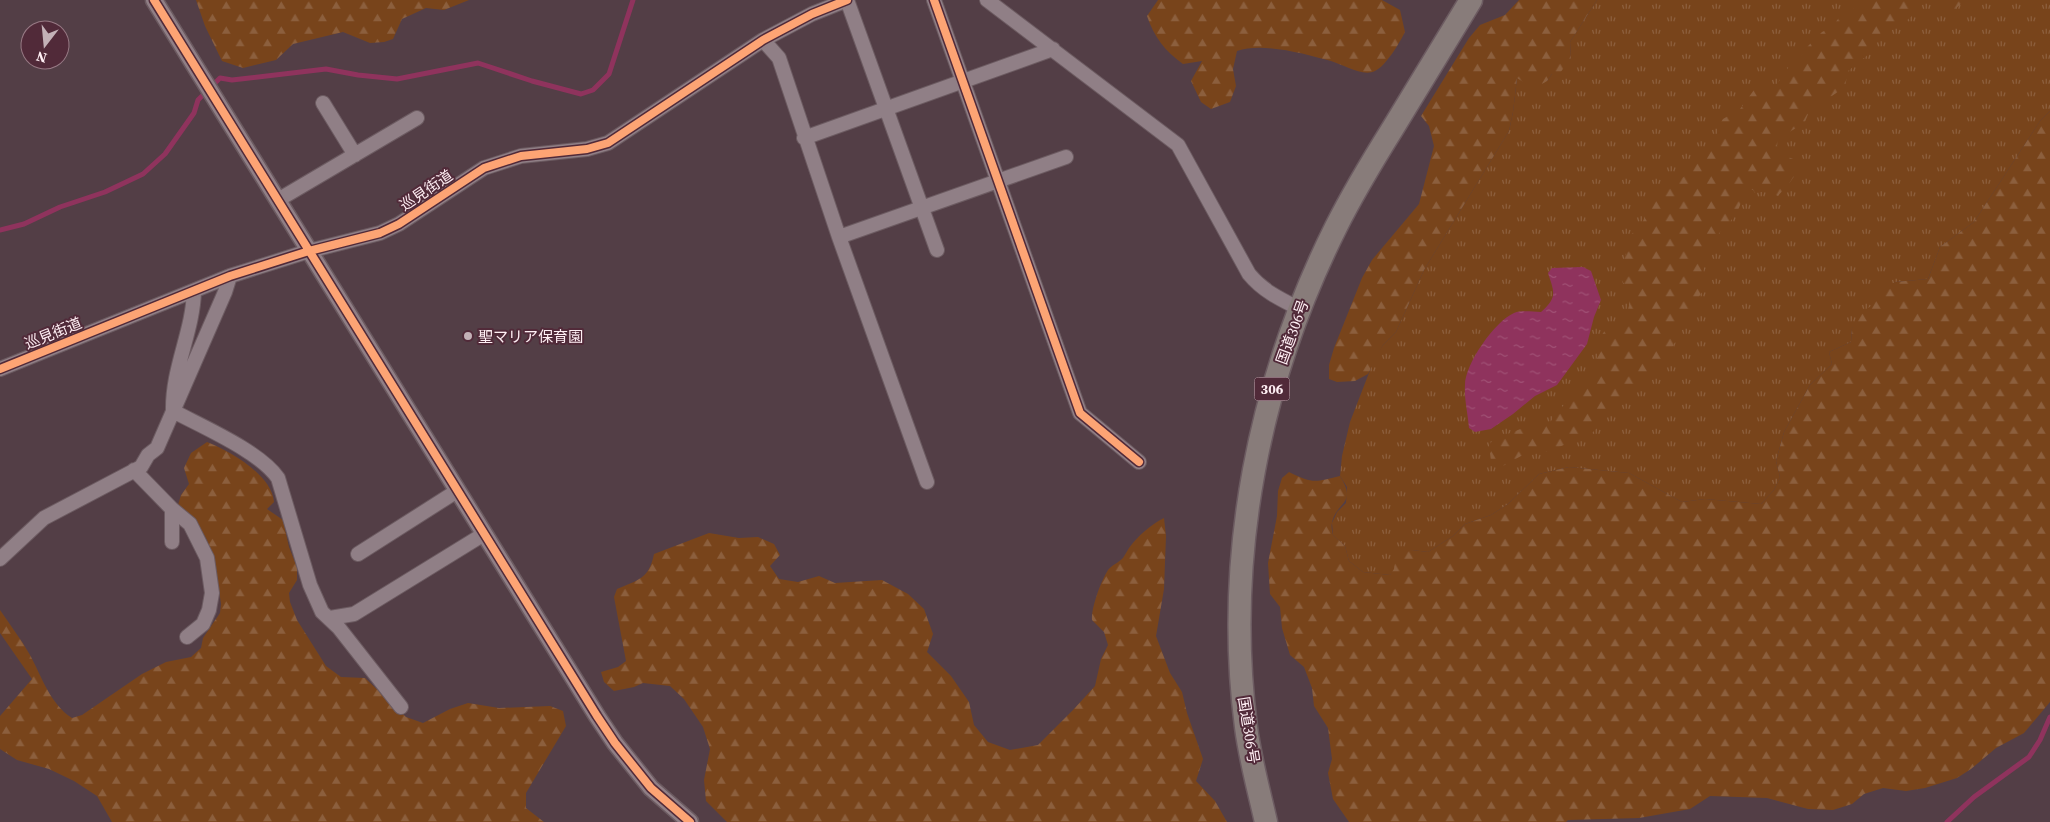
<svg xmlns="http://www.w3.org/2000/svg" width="2050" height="822" viewBox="0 0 2050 822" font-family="'Source Serif 4','Noto Sans JP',serif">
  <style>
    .grass { fill: url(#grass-tufts) }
    .forest { fill: url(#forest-firs) }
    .water { fill: url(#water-ripples) }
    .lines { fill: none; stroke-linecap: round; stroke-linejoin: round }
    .stream { stroke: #8f335d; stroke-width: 5 }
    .minor-casing { stroke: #6c5b61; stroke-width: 16 }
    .tertiary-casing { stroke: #6c5b61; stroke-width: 19 }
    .trunk-casing { stroke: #6c5b61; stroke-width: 25 }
    .minor { stroke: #907f86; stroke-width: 14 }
    .tertiary { stroke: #907f86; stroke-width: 16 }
    .trunk { stroke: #887c7a; stroke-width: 22 }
    .cycleway-casing { stroke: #512a39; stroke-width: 11 }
    .cycleway { stroke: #fda474; stroke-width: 8 }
    .poi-dot { fill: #c3b1b7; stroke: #512a39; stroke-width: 2 }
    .labels { text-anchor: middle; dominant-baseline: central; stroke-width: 4; stroke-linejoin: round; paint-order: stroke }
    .shield { fill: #512a39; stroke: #cbb4bc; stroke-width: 1 }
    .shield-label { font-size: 14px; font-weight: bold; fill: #ffeff4 }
    .street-label { font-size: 15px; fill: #ffeff4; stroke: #512a39 }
    .poi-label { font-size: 15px; fill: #ffeff4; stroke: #512a39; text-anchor: start }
  </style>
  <defs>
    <pattern id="grass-tufts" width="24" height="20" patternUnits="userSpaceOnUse" patternTransform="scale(1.25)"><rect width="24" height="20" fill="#78441b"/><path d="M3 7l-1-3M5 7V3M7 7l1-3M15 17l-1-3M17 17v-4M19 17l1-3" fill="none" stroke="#8c5f3d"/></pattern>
    <pattern id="forest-firs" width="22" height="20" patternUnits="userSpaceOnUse" patternTransform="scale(1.25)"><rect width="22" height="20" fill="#78441b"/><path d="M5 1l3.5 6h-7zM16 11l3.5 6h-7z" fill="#8c5f3d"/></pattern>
    <pattern id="water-ripples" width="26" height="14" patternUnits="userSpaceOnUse" patternTransform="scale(1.25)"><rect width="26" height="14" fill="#8f335d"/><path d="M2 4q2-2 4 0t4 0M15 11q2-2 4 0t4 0" fill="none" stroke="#a05175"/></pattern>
  </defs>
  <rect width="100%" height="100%" fill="#533e46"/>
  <path class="grass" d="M 1597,0 L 2050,0 L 2050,111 L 2040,121 L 1974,222 L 1940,247 L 1928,279 L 1895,282 L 1852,328 L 1851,342 L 1829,352 L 1832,364 L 1810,385 L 1784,432 L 1776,461 L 1780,477 L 1774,490 L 1761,504 L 1705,499 L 1682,502 L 1629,473 L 1569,467 L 1539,474 L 1508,504 L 1491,515 L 1465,524 L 1453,536 L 1428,552 L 1412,550 L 1390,575 L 1363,572 L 1349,561 L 1345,546 L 1333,535 L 1332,523 L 1337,512 L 1346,503 L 1347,487 L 1340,476 L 1342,456 L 1350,422 L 1374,360 L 1383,345 L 1396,332 L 1424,270 L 1509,131 L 1513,112 L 1517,78 L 1547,81 L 1552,74 L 1571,58 L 1570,42 Z"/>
  <path class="forest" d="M 196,0 L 469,0 L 444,10 L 426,8 L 402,19 L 393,39 L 384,42 L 370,43 L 343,32 L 293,44 L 276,60 L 243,68 L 222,61 L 205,26 Z
    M 1158,0 L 1382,0 L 1400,10 L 1405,32 C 1400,42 1386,66 1375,71 C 1363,77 1344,65 1331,61 C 1305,54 1263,42 1237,51 L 1233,69 L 1236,86 L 1230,102 L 1211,109 L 1201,102 L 1191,81 L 1202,61 L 1183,64 C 1165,51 1154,37 1147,16 Z
    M 1519,0 L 1597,0 L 1570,42 L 1571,58 L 1560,73 L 1552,74 L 1547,81 L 1534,89 L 1517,78 L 1513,112 L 1509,131 L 1424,270 L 1396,332 L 1383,345 L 1368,374 L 1355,381 L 1337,382 L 1329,379 L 1329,365 L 1334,348 L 1362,278 L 1372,260 L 1419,204 L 1434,146 L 1429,126 L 1421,116 L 1469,38 L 1480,25 L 1505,15 Z
    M 1863,0 L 1916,0 L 1913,6 L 1913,15 L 1906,21 L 1886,25 L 1877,39 L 1875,49 L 1848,71 L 1845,87 L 1826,100 L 1817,98 L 1811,107 L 1802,129 L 1796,128 L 1778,139 L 1777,146 L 1781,154 L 1798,161 C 1798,177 1788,184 1778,196 L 1767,191 L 1755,193 L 1753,190 L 1743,190 C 1741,219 1725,222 1713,242 C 1704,256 1702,275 1703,291 L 1677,326 L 1675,342 L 1669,354 L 1591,434 L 1549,451 L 1521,456 L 1503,466 L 1495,466 L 1491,461 L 1489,445 L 1493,440 L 1528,426 L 1549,424 C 1561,405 1579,392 1592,373 C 1600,360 1596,341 1604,332 C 1609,325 1617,325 1625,323 L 1629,308 L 1629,301 L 1626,287 L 1621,279 L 1620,269 L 1628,249 L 1630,236 L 1644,220 L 1646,206 L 1687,174 L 1695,158 L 1710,150 L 1718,140 L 1718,127 L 1723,119 L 1740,109 L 1754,90 L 1777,84 L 1790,65 L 1798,61 L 1808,46 L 1822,32 L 1832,27 L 1844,11 L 1853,9 Z
    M 1931,0 L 1965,0 L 1951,13 L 1943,13 Z
    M 2050,111 L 2050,702 L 2024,733 L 1996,748 L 1971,769 L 1957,778 L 1925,788 L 1906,791 L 1883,788 L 1864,794 L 1852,804 L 1833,810 L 1808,809 L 1767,798 L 1710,796 L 1690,809 L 1639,818 L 1568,820 L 1566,822 L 1349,822 L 1333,799 L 1328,773 L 1332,759 L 1328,728 L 1314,706 L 1312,688 L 1304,667 L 1290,655 L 1282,628 L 1280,607 L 1270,594 L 1268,563 L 1277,516 L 1278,491 L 1282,478 L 1289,472 C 1313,484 1315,482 1340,476 C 1358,505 1336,501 1332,523 C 1331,526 1332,531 1333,535 L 1345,546 L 1349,561 L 1363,572 L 1390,575 L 1394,569 L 1396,553 L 1412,550 L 1428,552 L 1453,536 L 1465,524 L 1491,515 L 1508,504 L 1539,474 L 1569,467 L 1629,473 L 1682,502 L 1705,499 L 1761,504 L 1774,490 L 1780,477 L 1776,461 L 1784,432 L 1810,385 L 1832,364 L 1829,352 L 1851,342 L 1852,328 L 1860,313 L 1873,305 L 1877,292 L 1895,282 L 1928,279 L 1940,247 L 1974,222 L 2040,121 Z
    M 207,442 C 230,451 272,475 274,502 L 267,509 L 283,520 L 289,547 L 297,567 L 297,580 L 289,593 L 290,602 L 297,620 L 326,666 L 341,677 L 365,678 L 406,717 L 423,723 L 450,709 L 468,703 L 499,708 L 550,706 L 563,711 L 566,726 L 526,793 L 526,808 L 544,822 L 112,822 L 97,796 L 74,781 L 49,769 L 17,760 L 0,749 L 0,716 L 32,679 L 0,633 L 0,610 C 10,625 21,639 30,655 C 42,677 50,704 72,718 L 82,715 L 142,674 L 166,662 L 191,657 L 201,648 L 203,638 L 220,613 L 221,604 L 218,583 L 207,540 L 198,524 L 178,505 L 181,495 L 189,484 L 184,468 L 191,453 Z
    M 1164,518 L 1166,536 L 1164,589 L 1156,636 L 1170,673 L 1182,692 L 1187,713 L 1203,759 L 1196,781 L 1215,801 L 1227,822 L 727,822 L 706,801 L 704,780 L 710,749 L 703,727 L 684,699 L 670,686 L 643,683 L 634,687 L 614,691 L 604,682 L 601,672 L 618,667 L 626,661 L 614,597 L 617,589 C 638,580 649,579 654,554 L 709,533 L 739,538 L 758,537 L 774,544 L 780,555 L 770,566 L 779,579 L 798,582 L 819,576 L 835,583 L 882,580 L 908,594 L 924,609 L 933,634 L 927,652 L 951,676 L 969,702 L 974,725 L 988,742 L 1010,750 L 1038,745 L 1073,710 L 1095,686 L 1101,659 L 1108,645 L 1104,632 L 1092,620 C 1091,608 1101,581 1108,570 C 1112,565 1118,563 1123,558 C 1125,555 1127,551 1129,548 C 1138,536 1150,525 1164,518 Z"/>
  <path class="water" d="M 1583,267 L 1591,271 L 1601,300 L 1594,317 L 1587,344 L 1557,385 L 1535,396 L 1513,414 L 1491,429 L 1475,432 L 1469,428 C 1468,414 1464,399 1465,385 C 1465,364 1495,321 1514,313 C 1522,310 1532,312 1541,312 C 1558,297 1554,292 1548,273 L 1552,268 Z"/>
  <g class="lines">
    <path class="stream" d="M 0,230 L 24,224 L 60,207 L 105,192 L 143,174 L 165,154 L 194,113 L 198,100 L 220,78 L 232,80 L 326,69 L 358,75 L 397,79 L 478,63 L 532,81 L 581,94 L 593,90 L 609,74 L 633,0
      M 1947,822 L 1974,797 L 2029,757 L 2040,740 L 2050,717"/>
    <defs>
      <path id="minor" d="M 847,0 L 937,250
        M 934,0 L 1080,413 L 1139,462
        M 987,0 L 1178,145 L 1249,274 C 1263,291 1280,299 1300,309
        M 763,40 L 779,58 L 839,237 L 927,482
        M 323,103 L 355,155
        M 804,138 L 1053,49
        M 278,200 L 417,118
        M 839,237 L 1066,157
        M 194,291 C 193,332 172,368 173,411 C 203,427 259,451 278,478 L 310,585 L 322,612 L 339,628 L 401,707
        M 0,369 L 230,276 L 309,251 L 380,233 L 399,224 L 484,168 L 521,156 L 587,149 L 608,143 L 763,40 L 812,14 L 847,0
        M 134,470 L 172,509 L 190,524 L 207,558 L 212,593 L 209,610 L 203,624 L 187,637
        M 172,509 L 172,542
        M 358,554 L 457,491
        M 0,559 L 44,518 L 141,467 L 148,455 L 157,448 L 225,292 L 230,276
        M 330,618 L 354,614 L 484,534"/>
      <path id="tertiary" d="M 154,0 L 597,716 L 615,743 L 651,788 L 690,822"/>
      <path id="trunk" d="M 1266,822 C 1259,791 1250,759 1246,727 C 1224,556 1259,381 1336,227 C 1353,193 1373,160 1393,128 C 1419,85 1445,43 1471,0"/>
    </defs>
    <use href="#minor" class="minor-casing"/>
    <use href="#tertiary" class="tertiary-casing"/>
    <use href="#trunk" class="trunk-casing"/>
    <use href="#minor" class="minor"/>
    <use href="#tertiary" class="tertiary"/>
    <use href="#trunk" class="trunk"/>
    <defs>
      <path id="cycleway" d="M 154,0 L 597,716 L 615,743 L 651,788 L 690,822
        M 934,0 L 1080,413 L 1139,462
        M 0,369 L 230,276 L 309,251 L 380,233 L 399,224 L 484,168 L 521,156 L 587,149 L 608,143 L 763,40 L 812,14 L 847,0"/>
    </defs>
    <use href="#cycleway" class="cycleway-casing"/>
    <use href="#cycleway" class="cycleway"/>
  </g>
  <circle class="poi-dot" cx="468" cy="336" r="5"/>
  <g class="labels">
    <rect class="shield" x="1254.5" y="377.5" width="35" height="23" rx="4"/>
    <g class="shield-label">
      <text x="1272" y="389">306</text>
    </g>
    <g class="street-label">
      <text transform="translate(426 190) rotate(-34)">巡見街道</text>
      <text transform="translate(1292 332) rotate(-70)">国道306号</text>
      <text transform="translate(53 333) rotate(-22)">巡見街道</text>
      <text transform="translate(1249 730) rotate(81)">国道306号</text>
    </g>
    <g class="poi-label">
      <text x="478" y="336">聖マリア保育園</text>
    </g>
  </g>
  <g transform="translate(45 45) rotate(196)"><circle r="24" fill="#512a39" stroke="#977984"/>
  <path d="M0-4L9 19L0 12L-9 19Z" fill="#c3b1b7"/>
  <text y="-8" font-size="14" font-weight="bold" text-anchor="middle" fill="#ffeff4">N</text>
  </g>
</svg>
